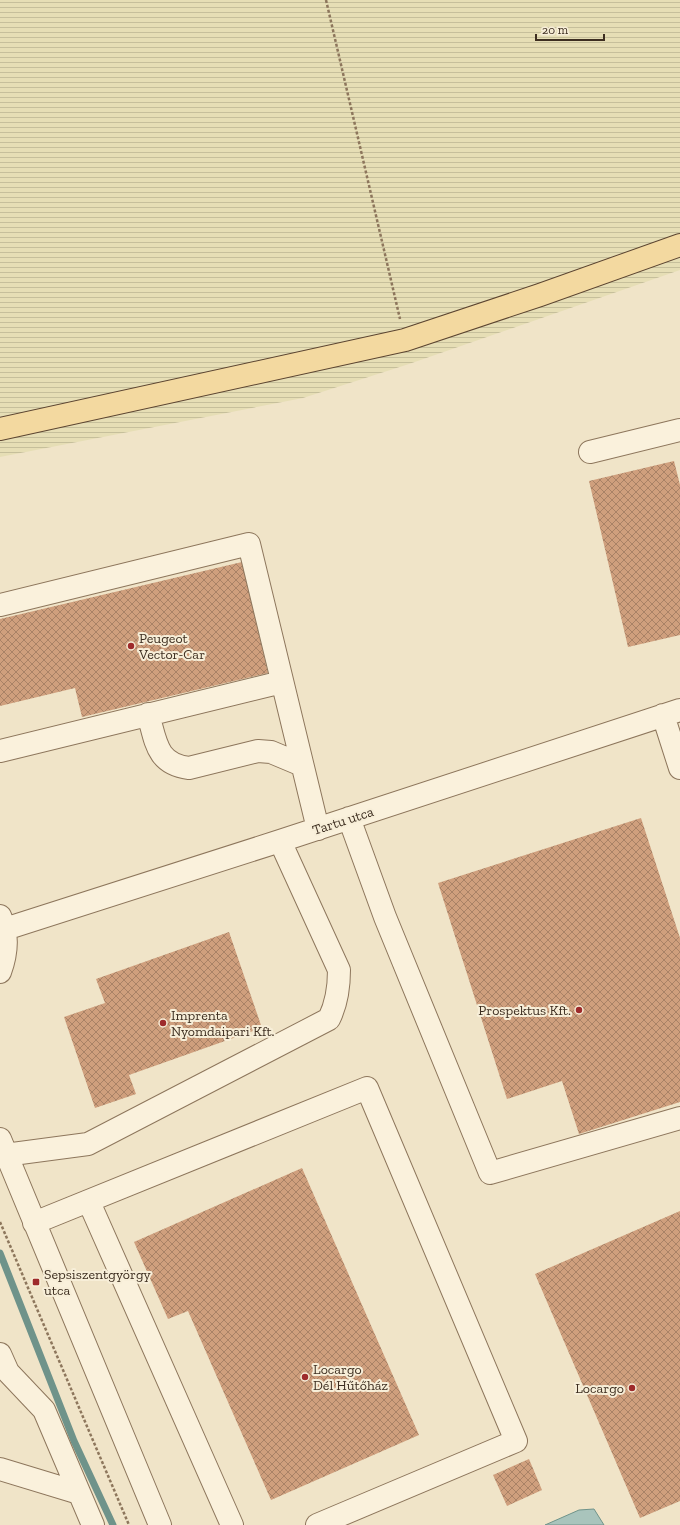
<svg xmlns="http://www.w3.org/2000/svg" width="680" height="1525" viewBox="0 0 680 1525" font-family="'Zilla Slab',serif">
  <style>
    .farmland { fill: url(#farmland-rules) }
    .water { fill: #a9c4bc; stroke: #6f938a }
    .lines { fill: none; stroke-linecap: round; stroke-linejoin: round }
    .stream { stroke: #6f938a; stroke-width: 7 }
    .building { fill: url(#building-cross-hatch) }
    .minor-casing { stroke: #8d765c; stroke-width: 24 }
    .major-casing { stroke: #5b4430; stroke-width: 24 }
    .path { stroke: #8d765c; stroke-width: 2.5; stroke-dasharray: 3 2; stroke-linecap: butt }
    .minor { stroke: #faf1dc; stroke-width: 22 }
    .major { stroke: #f3d9a0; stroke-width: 22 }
    .poi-dot { fill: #9e2a2b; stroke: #f7eed8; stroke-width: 1.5 }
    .labels { text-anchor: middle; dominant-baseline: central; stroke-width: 4; stroke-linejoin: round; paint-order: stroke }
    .poi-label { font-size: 14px; fill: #3d2e20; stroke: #f7eed8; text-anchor: start }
    .street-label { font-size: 14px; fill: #3d2e20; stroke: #f7eed8 }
  </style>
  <defs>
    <pattern id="farmland-rules" width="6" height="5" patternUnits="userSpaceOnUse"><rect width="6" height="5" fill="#e6deb5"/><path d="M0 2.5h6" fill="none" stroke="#c6bf9b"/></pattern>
    <pattern id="building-cross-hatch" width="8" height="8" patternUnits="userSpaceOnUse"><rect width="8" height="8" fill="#cf9f7d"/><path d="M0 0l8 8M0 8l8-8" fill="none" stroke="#a98266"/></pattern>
  </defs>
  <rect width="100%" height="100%" fill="#f0e4c8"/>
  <path class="farmland" d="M 0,0 L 680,0 L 680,270 L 409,364 L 303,398 L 0,457 Z"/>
  <path class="water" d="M 594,1509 L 604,1525 L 545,1525 L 579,1510 Z"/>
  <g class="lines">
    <path class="stream" d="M 0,1253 L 74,1441 L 113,1525"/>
  </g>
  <path class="building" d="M 674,461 L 680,485 L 680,635 L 628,647 L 589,481 Z
    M 242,562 L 268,673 L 82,717 L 75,688 L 0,706 L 0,619 Z
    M 641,818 L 680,938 L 680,1102 L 579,1134 L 562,1081 L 507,1099 L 438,883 Z
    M 229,932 L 262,1028 L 129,1075 L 136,1094 L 95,1108 L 64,1017 L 105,1003 L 96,979 Z
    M 302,1168 L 419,1435 L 271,1500 L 188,1311 L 168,1319 L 134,1242 Z
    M 680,1211 L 680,1501 L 640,1518 L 535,1274 Z
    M 529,1459 L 542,1490 L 507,1506 L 493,1475 Z"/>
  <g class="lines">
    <defs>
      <path id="minor" d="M 590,452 L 680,430
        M 0,605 L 249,544 L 318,829
        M 148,714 C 156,741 156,764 189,768 L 258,751 L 271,752 L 302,765
        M 663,715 L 680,768
        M 0,751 L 282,682
        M 349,818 L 385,917 L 490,1173 L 680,1118
        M 0,916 C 9,935 7,953 0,972
        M 5,929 L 280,841 L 680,710
        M 0,1139 L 160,1525
        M 5,1155 L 88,1144 L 329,1019 C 337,1003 339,988 339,970 L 280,841
        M 89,1202 L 232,1525
        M 34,1223 L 367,1088 L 516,1441 L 317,1525
        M 0,1354 L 8,1372 L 44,1410 L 93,1525
        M 0,1469 L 79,1493"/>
      <path id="major" d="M 0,429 L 405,340 L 540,295 L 680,245"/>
    </defs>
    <use href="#minor" class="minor-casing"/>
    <use href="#major" class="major-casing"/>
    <path class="path" d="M 326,0 L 400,319
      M 0,1222 L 129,1525"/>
    <use href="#minor" class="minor"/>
    <use href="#major" class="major"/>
  </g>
  <g class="poi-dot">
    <circle cx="131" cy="646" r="4"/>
    <circle cx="579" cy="1010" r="4"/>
    <circle cx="163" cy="1023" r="4"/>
    <rect x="32" y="1278" width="8" height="8" rx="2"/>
    <circle cx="305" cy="1377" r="4"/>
    <circle cx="632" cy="1388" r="4"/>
  </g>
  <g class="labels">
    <g class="poi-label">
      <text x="139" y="638">Peugeot<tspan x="139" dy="16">Vector-Car</tspan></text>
      <text x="571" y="1010" text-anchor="end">Prospektus Kft.</text>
      <text x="171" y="1015">Imprenta<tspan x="171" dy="16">Nyomdaipari Kft.</tspan></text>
      <text x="44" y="1274">Sepsiszentgyörgy<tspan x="44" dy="16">utca</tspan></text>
      <text x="313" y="1369">Locargo<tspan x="313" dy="16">Dél Hűtőház</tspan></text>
      <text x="624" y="1388" text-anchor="end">Locargo</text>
    </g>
    <g class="street-label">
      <text transform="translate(343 821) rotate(-18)">Tartu utca</text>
    </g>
  </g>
  <path d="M536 34v6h68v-6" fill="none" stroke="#3d2e20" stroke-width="2"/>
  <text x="542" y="34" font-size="12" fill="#3d2e20" stroke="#f7eed8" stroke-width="3" paint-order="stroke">20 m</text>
</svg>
